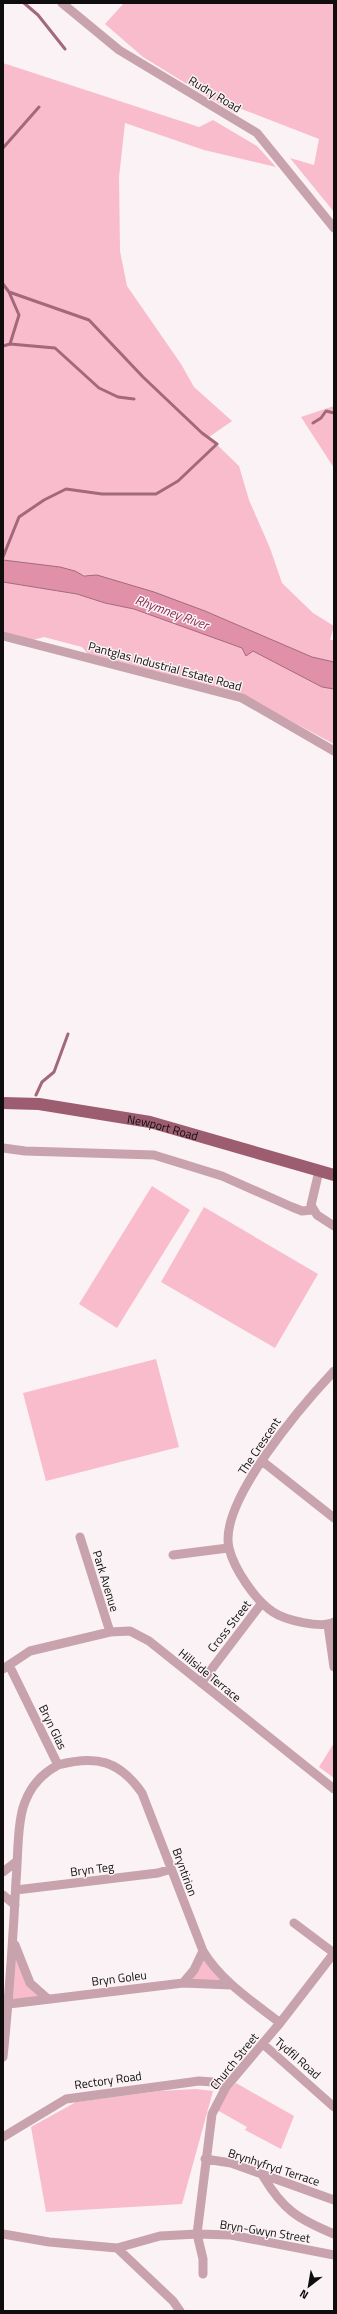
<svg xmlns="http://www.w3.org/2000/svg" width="337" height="2314" viewBox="0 0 337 2314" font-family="'Titillium Web',sans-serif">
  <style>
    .green { fill: #f8bccd }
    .water { fill: #e190a9; stroke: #a2697a }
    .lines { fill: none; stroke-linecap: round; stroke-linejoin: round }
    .stream { stroke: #a2697a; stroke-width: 3 }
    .minor { stroke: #c8a2ad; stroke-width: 9 }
    .major { stroke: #9d5d71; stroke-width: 12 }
    .labels { text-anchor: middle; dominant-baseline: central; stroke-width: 3; stroke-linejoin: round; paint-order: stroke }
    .street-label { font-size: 12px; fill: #0f0d0d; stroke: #faf2f4 }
    .water-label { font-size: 13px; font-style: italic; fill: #8b2c51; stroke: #faf2f4 }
  </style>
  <rect width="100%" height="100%" fill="#faf2f4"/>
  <path class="green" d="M 124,3 L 334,3 L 334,212 L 290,158 L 314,165 L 319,139 L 239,108 L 234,113 L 143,57 L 105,24 Z
    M 3,63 L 199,127 L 213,120 L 257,146 L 276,167 L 204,150 L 125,123 L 119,177 L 120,251 L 127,286 L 181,364 L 194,387 L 232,421 L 209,437 L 239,466 L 249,500 L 270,548 L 282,583 L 313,613 L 334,626 L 330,640 L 334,640 L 334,662 L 312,657 L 205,611 L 97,575 C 80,577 75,570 59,567 C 40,564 22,562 3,560 Z
    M 334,406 L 334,468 L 301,417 Z
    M 3,582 L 77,594 L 105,603 L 134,609 L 242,648 L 246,655 L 253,651 L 322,687 L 334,689 L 334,744 L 248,698 L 88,654 L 82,647 L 44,637 L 33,640 L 3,633 Z
    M 152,1186 L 190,1210 L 117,1328 L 79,1304 Z
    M 204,1207 L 318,1274 L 275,1348 L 161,1282 Z
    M 156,1359 L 179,1447 L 46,1481 L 23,1393 Z
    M 334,1743 L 334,1778 L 319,1767 Z
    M 13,1941 L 21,1964 L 43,1996 L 9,2004 Z
    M 203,1951 L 231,1985 L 183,1983 Z
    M 236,2083 L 294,2116 L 281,2149 L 245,2130 L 247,2127 L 217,2110 L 227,2092 Z
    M 196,2089 L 213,2091 L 182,2204 L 46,2212 L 31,2127 L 76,2102 L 159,2091 Z"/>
  <path class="water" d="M 3,560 L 60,567 L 75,571 L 84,576 L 97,575 L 154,592 L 205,611 L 312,657 L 334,662 L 334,689 L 322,687 L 253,651 L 246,656 L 242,648 L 134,609 L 105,603 L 77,594 L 3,582 Z"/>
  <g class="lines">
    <path class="stream" d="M 24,3 L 38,15 L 65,49
      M 3,148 L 39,107
      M 3,284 L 9,292
      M 10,344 L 55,348 L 99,388 L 118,397 L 134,399
      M 3,346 L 10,344 L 19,315 L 9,292 L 89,320 L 143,377 L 202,433 L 217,444 L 178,481 L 156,494 L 102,494 L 66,489 L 44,500 L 19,517 L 3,557
      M 313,423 L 321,418 L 326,411 L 334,413
      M 36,1095 L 42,1082 L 54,1072 L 68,1034"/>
    <path class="minor" d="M 62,3 L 119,50 L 257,133 L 334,228
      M 3,636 L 242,698 L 334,751
      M 3,1148 L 25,1151 L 154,1155 L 222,1176 L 292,1207 L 302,1211 L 312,1210
      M 319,1171 L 311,1205 L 317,1215 L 334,1226
      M 334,1371 C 304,1403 218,1502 229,1548 C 234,1569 255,1600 273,1612 C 285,1620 321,1629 334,1622
      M 262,1461 L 334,1518
      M 80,1537 L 110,1632
      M 173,1555 L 228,1548
      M 328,1625 L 334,1667
      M 3,1669 L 30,1651 L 110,1632 L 130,1631 L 149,1641 L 334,1789
      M 201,1683 L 261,1604
      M 58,1765 C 96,1755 119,1760 142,1793 L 203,1951 C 221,1981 252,2001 280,2023
      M 3,1872 L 17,1861
      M 16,1890 L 158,1873 L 171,1869
      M 3,1895 L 15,1905
      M 15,1945 L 30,1983 L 48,1999
      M 183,1983 L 194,1970 L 203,1951
      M 9,2004 L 183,1983 L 231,1985
      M 263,2044 L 334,2107
      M 3,2057 C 9,1998 13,1940 16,1881 C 18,1860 17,1821 25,1802 C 31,1786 43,1773 58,1765 L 9,1665
      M 3,2137 L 66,2099 L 199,2081 L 213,2082 L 226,2087
      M 205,2159 L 231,2163 L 334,2200
      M 263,2176 C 283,2210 298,2219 334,2234
      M 3,2234 L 49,2242 L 117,2248 L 160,2236 L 197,2234 L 231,2235 L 334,2255
      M 117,2248 L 173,2301 L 180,2311
      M 203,2274 L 203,2259 L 197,2234 L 212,2114 L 226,2087 L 280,2023 L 334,1953 L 294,1923"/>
    <path class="major" id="s1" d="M 3,1103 L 39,1104 L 150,1122 L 334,1175"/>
  </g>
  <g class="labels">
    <g class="street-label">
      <text transform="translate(215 94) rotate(31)">Rudry Road</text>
      <text transform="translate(165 666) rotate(15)">Pantglas Industrial Estate Road</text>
      <text stroke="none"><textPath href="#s1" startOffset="162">Newport Road</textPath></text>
      <text transform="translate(259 1446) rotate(-56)">The Crescent</text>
      <text transform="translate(106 1581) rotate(73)">Park Avenue</text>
      <text transform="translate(229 1626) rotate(-52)">Cross Street</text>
      <text transform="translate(210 1675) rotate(39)">Hillside Terrace</text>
      <text transform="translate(53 1727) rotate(64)">Bryn Glas</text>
      <text transform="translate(92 1869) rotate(-7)">Bryn Teg</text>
      <text transform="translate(185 1872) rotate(70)">Bryntirion</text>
      <text transform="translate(119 1978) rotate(-7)">Bryn Goleu</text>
      <text transform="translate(298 2058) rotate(41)">Tydfil Road</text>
      <text transform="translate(234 2061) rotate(-51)">Church Street</text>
      <text transform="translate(108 2080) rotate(-8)">Rectory Road</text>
      <text transform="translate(274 2167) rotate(18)">Brynhyfryd Terrace</text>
      <text transform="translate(265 2231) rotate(9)">Bryn-Gwyn Street</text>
    </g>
    <g class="water-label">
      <text transform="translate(172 612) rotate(20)">Rhymney River</text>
    </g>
  </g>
  <rect width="337" height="2314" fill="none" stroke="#0f0d0d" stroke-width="8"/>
  <g transform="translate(309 2286) rotate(211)" stroke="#faf2f4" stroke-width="3" paint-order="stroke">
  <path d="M0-3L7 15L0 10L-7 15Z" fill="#0f0d0d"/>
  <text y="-6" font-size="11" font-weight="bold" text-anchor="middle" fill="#0f0d0d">N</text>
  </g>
</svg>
